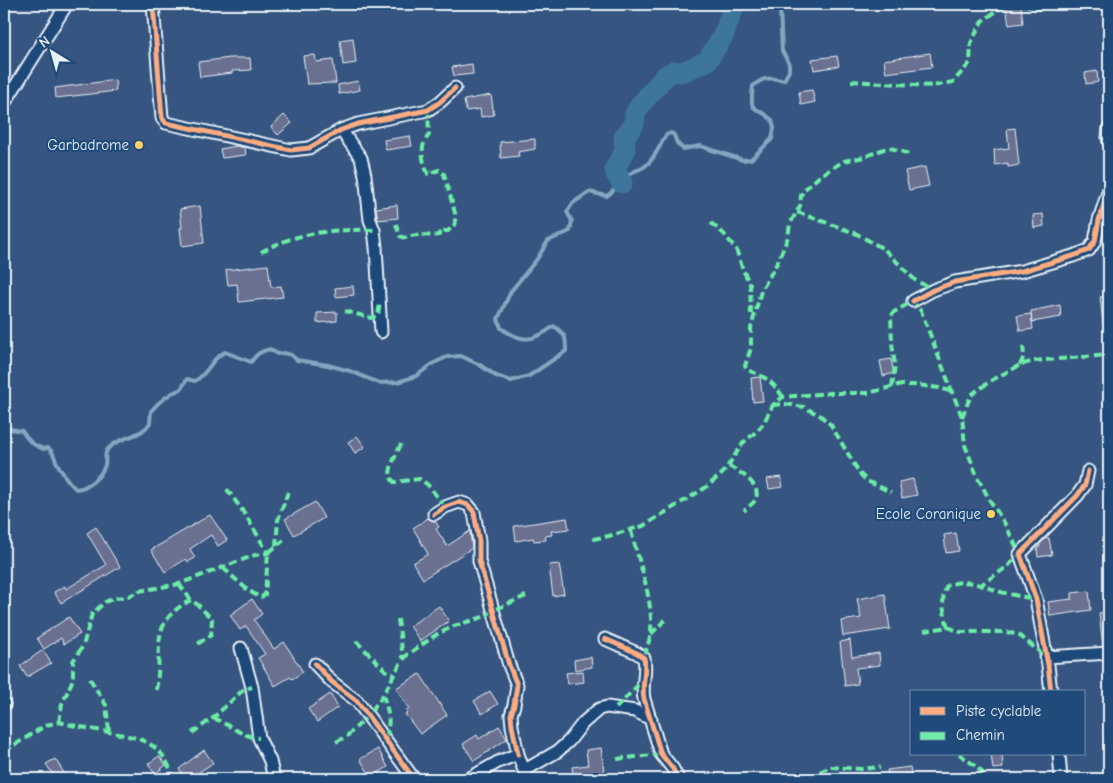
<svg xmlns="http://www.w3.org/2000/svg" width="1113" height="783" viewBox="0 0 1113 783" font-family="'Comic Neue',sans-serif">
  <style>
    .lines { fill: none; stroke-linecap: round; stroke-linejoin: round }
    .stream { stroke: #82a7c0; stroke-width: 4 }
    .river { stroke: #3e769a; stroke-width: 21 }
    .building { fill: #6a708f; stroke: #e8f1f8 }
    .street-casing { stroke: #e8f1f8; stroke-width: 15 }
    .street { stroke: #1f4a7a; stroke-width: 11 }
    .quiet { stroke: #6deda7; stroke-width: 4; stroke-dasharray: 8 4; stroke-linecap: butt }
    .cycleway-casing { stroke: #1f4a7a; stroke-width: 8 }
    .cycleway { stroke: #ffac80; stroke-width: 5 }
    .poi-dot { fill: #ffd166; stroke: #1f4a7a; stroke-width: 2 }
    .labels { text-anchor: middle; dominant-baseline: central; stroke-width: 4; stroke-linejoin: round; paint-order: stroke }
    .poi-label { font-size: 15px; fill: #e8f1f8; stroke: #1f4a7a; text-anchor: end }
  </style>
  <rect width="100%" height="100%" fill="#365580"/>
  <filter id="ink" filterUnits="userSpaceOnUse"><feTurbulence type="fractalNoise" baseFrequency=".02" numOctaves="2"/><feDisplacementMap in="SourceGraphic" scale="10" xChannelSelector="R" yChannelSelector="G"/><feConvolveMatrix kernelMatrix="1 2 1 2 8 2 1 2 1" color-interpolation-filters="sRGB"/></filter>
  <g filter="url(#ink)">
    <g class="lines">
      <path class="stream" d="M 4,428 L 22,431 C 28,441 33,445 43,449 L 48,448 C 53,451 54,456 56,461 C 60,470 69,483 76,489 C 88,488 101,477 105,465 C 106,460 104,455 107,450 C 116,439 132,438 142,431 C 145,429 148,426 150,423 L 151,411 C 160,400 168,394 181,389 L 187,379 L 195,381 C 209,373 210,359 225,352 L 251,362 C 256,354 261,351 270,349 L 277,354 L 284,353 L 291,355 L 297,360 L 328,365 L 350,371 L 379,383 L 398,382 L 416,376 L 434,363 L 447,357 L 461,356 L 480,365 L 496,376 L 511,381 L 529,376 L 566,351 C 566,337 566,335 554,326 C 533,342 522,343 501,328 L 498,319 L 511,291 L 537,259 L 548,241 L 570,231 L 572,221 L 567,212 L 573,203 L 589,192 L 607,196 C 616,189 622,181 630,174 C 634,170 640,170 644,167 C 655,159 660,145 666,135 L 671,133 L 674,135 L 677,143 L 683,149 L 700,146 L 743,160 L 751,159 L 772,139 L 774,128 L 772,120 C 755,103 749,117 753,86 C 765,76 769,78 784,80 L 789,71 L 789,63 L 782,51 L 780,9 L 785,4"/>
      <path class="river" d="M 622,183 L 616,174 L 615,168 L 625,151 L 624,137 L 634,124 L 635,114 L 641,104 L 665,76 L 674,71 L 682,72 L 707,61 L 723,36 L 735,4"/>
    </g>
    <path class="building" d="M 1021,5 L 1023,23 L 1009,25 L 1006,7 Z
      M 353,38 L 356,63 L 343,65 L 340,40 Z
      M 930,53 L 932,67 L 886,73 L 884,60 Z
      M 315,55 L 316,62 L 333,60 L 336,83 L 307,84 L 303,56 Z
      M 837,56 L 839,66 L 814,70 L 812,59 Z
      M 230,58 L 250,58 L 251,70 L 232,71 L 232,73 L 200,77 L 198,62 Z
      M 472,64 L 473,74 L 454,76 L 452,67 Z
      M 1097,71 L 1098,82 L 1086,84 L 1085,73 Z
      M 115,80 L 116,91 L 56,98 L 55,88 Z
      M 358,81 L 360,90 L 339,94 L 338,85 Z
      M 812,90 L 815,102 L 801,105 L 799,92 Z
      M 491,95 L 494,115 L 481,117 L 480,109 L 466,111 L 464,100 Z
      M 284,115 L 292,123 L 278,135 L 271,127 Z
      M 1015,128 L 1019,165 L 1008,167 L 1008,163 L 995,165 L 994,150 L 1009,148 L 1007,129 Z
      M 410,136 L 412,146 L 386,150 L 384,140 Z
      M 535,139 L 535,149 L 518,152 L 519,156 L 501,158 L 500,142 Z
      M 237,146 L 245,148 L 246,155 L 222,158 L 220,149 Z
      M 925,167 L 929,186 L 909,190 L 905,171 Z
      M 397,205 L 398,218 L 378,220 L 376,208 Z
      M 200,206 L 204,243 L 182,246 L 180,228 L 182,228 L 180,209 Z
      M 1043,214 L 1044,226 L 1034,228 L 1033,215 Z
      M 268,265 L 271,287 L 281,286 L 283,297 L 239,302 L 237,284 L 228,285 L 226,270 Z
      M 353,286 L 354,295 L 336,297 L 335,288 Z
      M 1109,296 L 1109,324 L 1103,324 L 1100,297 Z
      M 1060,305 L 1061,317 L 1032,322 L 1031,311 Z
      M 337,312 L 337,321 L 317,323 L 317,313 Z
      M 1031,314 L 1033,329 L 1020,331 L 1017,316 Z
      M 891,359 L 894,373 L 883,376 L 880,361 Z
      M 760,377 L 763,401 L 753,402 L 751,378 Z
      M 357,436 L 365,447 L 355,453 L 348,442 Z
      M 781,477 L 783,487 L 769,489 L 767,479 Z
      M 913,479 L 917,495 L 902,498 L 899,482 Z
      M 315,502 L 324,518 L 294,535 L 285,519 Z
      M 210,515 L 227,540 L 218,546 L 211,535 L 190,549 L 195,558 L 188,562 L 186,559 L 165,572 L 151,550 Z
      M 428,518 L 435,521 L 439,527 L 436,529 L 447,546 L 470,531 L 472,548 L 423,579 L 413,563 L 428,554 L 413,528 Z
      M 567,518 L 569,529 L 551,531 L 552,535 L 545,536 L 546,540 L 534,541 L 533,538 L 516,541 L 514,526 Z
      M 96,527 L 120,567 L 61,603 L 54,592 L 65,586 L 66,589 L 106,565 L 87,533 Z
      M 956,533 L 959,551 L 946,553 L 944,535 Z
      M 1046,538 L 1049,538 L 1052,555 L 1038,557 L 1037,548 L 1040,547 L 1039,545 Z
      M 559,564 L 564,594 L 553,596 L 549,565 Z
      M 1089,591 L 1091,610 L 1050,616 L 1048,602 L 1072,599 L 1072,593 Z
      M 885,594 L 890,629 L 843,636 L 841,621 L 861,618 L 857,599 Z
      M 252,599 L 262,614 L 254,620 L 274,649 L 284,642 L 303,672 L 292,679 L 290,677 L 275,686 L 258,658 L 265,654 L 246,626 L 240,630 L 230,615 Z
      M 439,606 L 449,621 L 420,641 L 410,626 Z
      M 1109,612 L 1109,646 L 1103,646 L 1099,613 Z
      M 69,617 L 80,634 L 64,644 L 61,638 L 44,649 L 37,638 Z
      M 850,640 L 852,657 L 879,653 L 880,665 L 856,668 L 858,684 L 845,686 L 840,642 Z
      M 43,650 L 51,663 L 27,677 L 20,666 Z
      M 591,657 L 592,667 L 575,670 L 574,660 Z
      M 583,671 L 584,682 L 568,684 L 566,673 Z
      M 420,674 L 447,715 L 420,734 L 405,714 L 407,713 L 406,711 L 409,709 L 396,688 Z
      M 490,691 L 498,704 L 482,714 L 474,701 Z
      M 330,694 L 338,707 L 317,722 L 308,709 Z
      M 499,726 L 507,739 L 474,761 L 463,744 L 477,735 L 479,739 Z
      M 601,748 L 605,779 L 574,779 L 572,767 L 588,765 L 586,750 Z
      M 378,749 L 388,767 L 371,777 L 360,759 Z
      M 204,750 L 213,763 L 196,774 L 197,776 L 192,779 L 186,779 L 179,769 Z
      M 991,754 L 1002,754 L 1003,768 L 993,769 Z
      M 159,756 L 166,765 L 155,774 L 148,764 Z
      M 55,759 L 68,779 L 56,779 L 46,764 Z
      M 910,767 L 912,778 L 889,779 L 887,770 Z"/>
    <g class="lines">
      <defs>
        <path id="street" d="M 153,4 L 162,118 L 166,123 L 291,150 L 309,148 L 341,130 L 358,124 L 428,110 L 440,102 L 455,88
          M 4,104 L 67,4
          M 1109,128 L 1108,137 L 1109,142
          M 341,130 L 361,158 L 365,175 L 370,220 L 374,230 L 376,247 L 381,332
          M 913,301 L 933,290 L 955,282 L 1022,271 L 1073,256 L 1089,250 L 1095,241 L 1099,220 L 1109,189
          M 434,514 L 445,507 L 459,502 L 468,505 L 474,512 L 479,541 L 479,561 L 509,665 L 517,685 L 514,705 L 511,715 L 512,726 L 518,754
          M 605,639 L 637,653 L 644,658 C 647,672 641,686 644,699 L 661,754 L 673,769 L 678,779
          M 241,648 L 252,687 L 259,738 L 270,761 L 274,779
          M 1046,657 L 1109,653
          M 315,664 L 332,682 L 357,701 L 414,779
          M 1051,692 L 1048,665 L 1036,599 L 1020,554 L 1077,496 L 1085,485 L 1088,471
          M 4,705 L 4,704
          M 1059,754 L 1061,779
          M 525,770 L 558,751 L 569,741 L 583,723 L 599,709 L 607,707 L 635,711 L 651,719
          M 468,779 L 498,762 L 518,754 L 527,779"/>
      </defs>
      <use href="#street" class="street-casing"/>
      <use href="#street" class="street"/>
      <path class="quiet" d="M 1023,4 L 1040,9 L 1071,4
        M 851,81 L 933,86 L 953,82 L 970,63 L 971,43 L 982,21 L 1007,4
        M 797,212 L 855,233 L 884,249 L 915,280 L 933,290
        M 711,223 L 724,234 L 736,249 L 743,270 L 750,284 L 751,315
        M 396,224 L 400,236 L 405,238 C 420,232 424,237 439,235 L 440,231 L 448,231 L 455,224 L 455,213 L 444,174 L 439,170 L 428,174 C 422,160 419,147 429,135 L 428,110
        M 261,252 C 296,232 334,229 374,230
        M 345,311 L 371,318 L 378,315 L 380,303
        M 1020,365 L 1024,356 L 1023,346
        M 892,387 L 895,366 L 892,343 L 891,317 L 894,312 L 913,301 L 921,311 L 962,417 L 965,445 L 977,476 L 989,499 L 1005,524 L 1020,554 L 1007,567 L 982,584
        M 783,397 C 772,381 766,377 747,370 L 745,366 L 751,348 L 751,328 L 761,291 L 777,263 L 788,237 L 790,224 L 800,206 L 801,195 L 805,189 L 822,174 L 844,161 L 864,157 L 884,149 L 891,148 L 912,155
        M 773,405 L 785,404 L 804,407 L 821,416 L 831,425 L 860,474 L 867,481 L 891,492
        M 962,417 L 971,395 L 992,380 L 1020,365 L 1034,361 L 1109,355
        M 401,444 C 397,454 384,473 394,482 L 420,479 L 428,485 L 445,507
        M 729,466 C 739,472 761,483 756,499 C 754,503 748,507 744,511
        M 631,531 C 639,563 653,598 651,632 C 650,640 646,650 644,658
        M 593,539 L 609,536 L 643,526 L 705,488 L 723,473 L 743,443 L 758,430 L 763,424 L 773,405 L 783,397 L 831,393 L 869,393 L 898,385 L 918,385 L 939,388 L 953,392
        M 276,546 L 278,520 L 288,492
        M 223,568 C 234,577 248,593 261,597 L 265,595 L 268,553 L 284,540
        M 179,584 L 191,600 L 198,605 L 212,619 L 211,635 L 196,645
        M 398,619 L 403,658
        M 948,627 C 944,614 940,598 947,586 C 966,577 982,586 1001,592 C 1012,595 1024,597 1036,599
        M 924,631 L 948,627 L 960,632 L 1006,632 L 1019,635 L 1046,657
        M 651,634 L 667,618
        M 356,641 L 385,670 L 394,675
        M 90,679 L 106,705 L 109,731
        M 156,690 C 164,649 146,624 191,600
        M 383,695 C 389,714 391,721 385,741
        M 616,708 L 643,680
        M 213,718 C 228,724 244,737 259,738
        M 59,722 L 62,704 L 73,679 L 73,661 L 83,646 L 92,614 L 105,602 L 115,598 L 128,597 L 139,591 L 179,584 L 255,555 L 268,553 L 245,514 L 226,488
        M 192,733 L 213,718 L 243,690 L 252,687
        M 336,742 L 347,736 L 368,716 L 383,695 L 400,664 L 408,654 L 439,633 L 454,626 L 486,616 L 494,610 L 528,595
        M 4,750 L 10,748 L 46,725 L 59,722 C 72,725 84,728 97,730 C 133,737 163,737 173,779
        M 959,754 L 977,767 L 988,779
        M 617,759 L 661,754
        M 797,779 L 808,777 L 831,767 L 861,769 L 880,767"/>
      <defs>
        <path id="cycleway" d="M 153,4 L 162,118 L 166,123 L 291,150 L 309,148 L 341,130 L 358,124 L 428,110 L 440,102 L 455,88
          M 913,301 L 933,290 L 955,282 L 1022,271 L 1073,256 L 1089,250 L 1095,241 L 1099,220 L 1109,189
          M 434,514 L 445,507 L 459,502 L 468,505 L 474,512 L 479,541 L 479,561 L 509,665 L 517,685 L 514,705 L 511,715 L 512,726 L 518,754
          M 605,639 L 637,653 L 644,658 C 647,672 641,686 644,699 L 661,754 L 673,769 L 678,779
          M 315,664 L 332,682 L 357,701 L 414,779
          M 1051,692 L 1048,665 L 1036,599 L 1020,554 L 1077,496 L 1085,485 L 1088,471"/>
      </defs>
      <use href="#cycleway" class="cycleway-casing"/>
      <use href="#cycleway" class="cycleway"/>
    </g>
  </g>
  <g class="poi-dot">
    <circle cx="139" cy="145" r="5"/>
    <circle cx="991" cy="514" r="5"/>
  </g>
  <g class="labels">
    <g class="poi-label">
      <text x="129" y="145">Garbadrome</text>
      <text x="981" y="514">Ecole Coranique</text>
    </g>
  </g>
  <rect width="1113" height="783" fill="none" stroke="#1f4a7a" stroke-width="20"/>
  <rect x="10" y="10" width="1093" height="763" fill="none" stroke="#e8f1f8" stroke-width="2" filter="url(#ink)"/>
  <rect x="910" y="690" width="175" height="65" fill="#1f4a7a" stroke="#6f8dac"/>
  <rect x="920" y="707" width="25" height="8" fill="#ffac80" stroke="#6f8dac"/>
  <text x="956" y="716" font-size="15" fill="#e8f1f8">Piste cyclable</text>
  <rect x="920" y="732" width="25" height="8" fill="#6deda7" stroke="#6f8dac"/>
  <text x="956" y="740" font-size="15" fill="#e8f1f8">Chemin</text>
  <g transform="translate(52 52) rotate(323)" stroke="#1f4a7a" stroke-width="4" paint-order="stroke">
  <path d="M0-4L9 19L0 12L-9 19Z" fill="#e8f1f8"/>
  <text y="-8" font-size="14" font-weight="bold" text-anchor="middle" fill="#e8f1f8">N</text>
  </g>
</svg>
